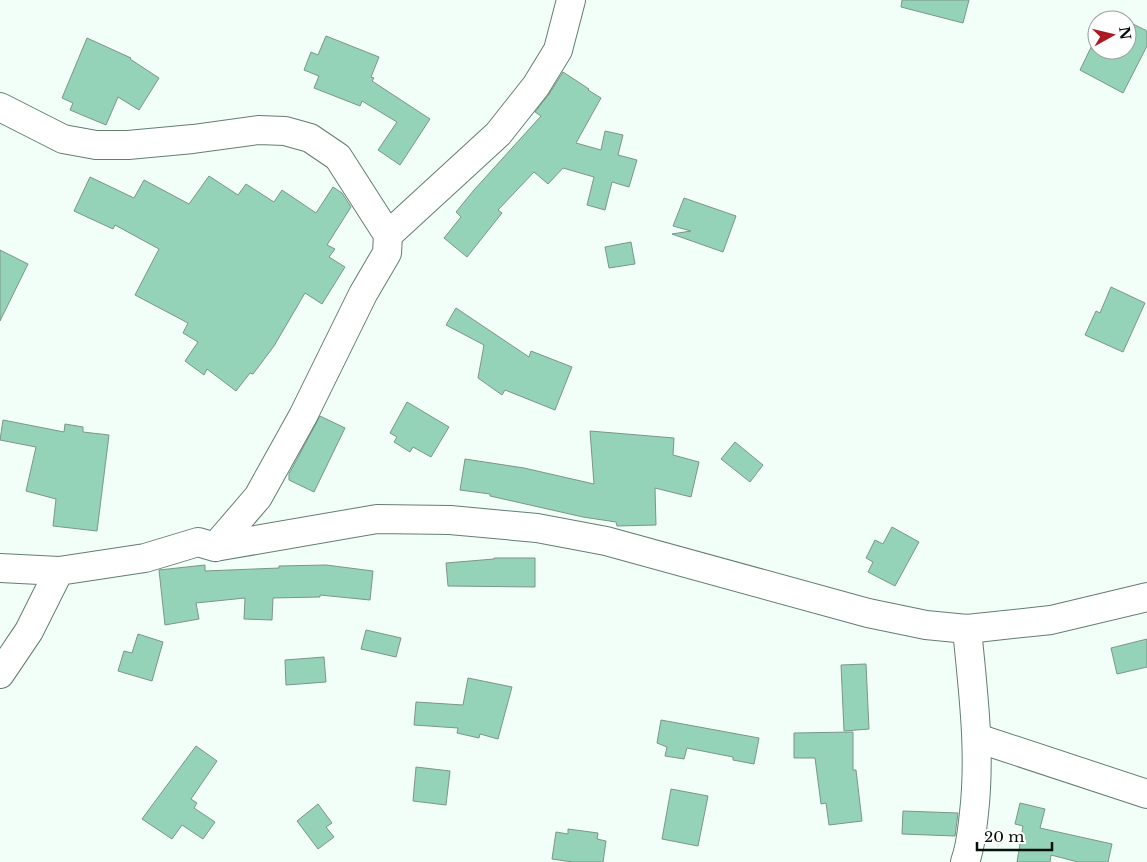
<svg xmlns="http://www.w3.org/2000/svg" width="1147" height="862" viewBox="0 0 1147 862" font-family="'Libre Baskerville',serif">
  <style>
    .building { fill: #94d3b7; stroke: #7b968a }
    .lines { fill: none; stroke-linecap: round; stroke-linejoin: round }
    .minor-casing { stroke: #637e71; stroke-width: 30 }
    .minor { stroke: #fff; stroke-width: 28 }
  </style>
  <rect width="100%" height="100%" fill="#f2fef8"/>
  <path class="building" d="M 902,0 L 969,0 L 963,23 L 901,7 Z
    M 1127,21 L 1147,31 L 1147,46 L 1123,93 L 1080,70 L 1097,35 L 1097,50 L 1127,50 Z
    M 326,36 L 379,57 L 371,77 L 374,78 L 372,81 L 430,119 L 400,165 L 378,150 L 397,122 L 362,101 L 360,106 L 314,88 L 319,76 L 304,70 L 311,52 L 318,55 Z
    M 87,38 L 131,58 L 130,59 L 159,78 L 139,110 L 118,97 L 106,125 L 70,110 L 73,103 L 62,98 Z
    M 563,72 L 589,89 L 588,90 L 601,98 L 576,143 L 601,150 L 605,131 L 623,135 L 618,155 L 637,160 L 629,187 L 612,182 L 605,210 L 587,205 L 594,177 L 563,168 L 548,184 L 534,172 L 498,210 L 502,213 L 467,257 L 444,238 L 461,217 L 456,212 L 474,190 L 541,116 L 535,112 L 549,94 Z
    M 209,176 L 238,195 L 246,184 L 274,202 L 282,190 L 316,213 L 333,187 L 342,193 L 351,207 L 327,245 L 335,249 L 329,257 L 345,267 L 322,304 L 305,293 L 274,346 L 253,374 L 250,373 L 236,391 L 207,369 L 204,375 L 185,361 L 198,342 L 183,333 L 188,323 L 135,295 L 159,249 L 115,225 L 113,229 L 74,211 L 90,177 L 134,198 L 144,180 L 189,204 Z
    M 684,198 L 736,216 L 723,252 L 672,234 L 691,231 L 673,226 Z
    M 631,242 L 635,264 L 609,268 L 605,247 Z
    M 0,250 L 28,264 L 0,321 Z
    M 1111,287 L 1145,303 L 1123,352 L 1085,335 L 1096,311 L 1100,313 Z
    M 456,308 L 529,357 L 531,351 L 572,367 L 555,410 L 505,390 L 502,395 L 478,378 L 484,345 L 446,325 Z
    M 407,402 L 449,427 L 431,457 L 413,447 L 410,452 L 394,442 L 397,437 L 390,433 Z
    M 320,416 L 345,428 L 314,492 L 289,480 L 289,474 Z
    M 3,420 L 64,432 L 65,424 L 83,427 L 83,432 L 109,435 L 97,531 L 53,526 L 56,499 L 26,491 L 36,447 L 0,440 Z
    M 590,431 L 674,438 L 673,455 L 699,462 L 691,497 L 655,488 L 656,525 L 617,526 L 616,522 L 583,517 L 490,496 L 490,494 L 460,490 L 465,459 L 524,468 L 594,484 Z
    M 735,442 L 763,465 L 750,482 L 721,459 Z
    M 892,527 L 919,542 L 895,586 L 868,572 L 873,562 L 866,558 L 875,540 L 883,544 Z
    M 494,558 L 535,558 L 535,587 L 448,586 L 446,563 L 494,559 Z
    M 205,565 L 205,571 L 279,568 L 279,566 L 326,565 L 373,571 L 370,600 L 320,595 L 320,597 L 273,598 L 272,620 L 244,619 L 245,598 L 196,603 L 199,619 L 165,625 L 159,570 Z
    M 366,630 L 401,638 L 396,657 L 361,649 Z
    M 138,634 L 163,642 L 152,681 L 118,671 L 124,651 L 132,653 Z
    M 1147,639 L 1147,667 L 1117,674 L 1111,648 Z
    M 324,657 L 326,682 L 286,685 L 285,660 Z
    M 866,664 L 869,729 L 844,731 L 841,665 Z
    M 468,678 L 512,687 L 498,739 L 480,734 L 479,738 L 457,733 L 458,728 L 414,725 L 416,702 L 463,705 Z
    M 661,720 L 759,738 L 754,764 L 733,760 L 733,757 L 687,748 L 684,759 L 665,756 L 667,747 L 657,743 Z
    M 853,732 L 853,770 L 856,770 L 862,821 L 829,825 L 826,803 L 821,804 L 815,758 L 794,758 L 794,733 Z
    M 196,746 L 217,761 L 191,799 L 197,803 L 194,808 L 215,822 L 203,839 L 182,825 L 172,839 L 142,819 Z
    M 416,767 L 450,771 L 446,805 L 413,801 Z
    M 671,789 L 708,796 L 698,846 L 662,839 Z
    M 1020,803 L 1045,809 L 1040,828 L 1112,844 L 1108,862 L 1078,862 L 1051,855 L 1050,862 L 1017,862 L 1023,826 L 1015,824 Z
    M 318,804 L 332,823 L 326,827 L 334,837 L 318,849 L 297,821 Z
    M 903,811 L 958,813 L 955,836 L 902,834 Z
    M 568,829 L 598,833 L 597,839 L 606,841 L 603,862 L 573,862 L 552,859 L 556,832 L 568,834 Z"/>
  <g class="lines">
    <defs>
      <path id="minor" d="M 0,107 L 63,139 L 96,145 L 128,145 L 193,139 L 258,130 L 285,131 L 310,138 L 338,157 L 388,235
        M 215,547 L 377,519 L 450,520 L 537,528 L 606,541 L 868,613 L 926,625 L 967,629 L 1051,620 L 1147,597
        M 0,568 L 59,571 L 145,558 L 198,542 L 215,547 L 258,497 L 303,416 L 363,294 L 387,253 L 388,235 L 498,134 L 536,86 L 558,50 L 571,0
        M 0,674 L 29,631 L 59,571
        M 977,738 L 1147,794
        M 965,862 C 971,846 972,830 974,813 C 981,752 973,691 967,629"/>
    </defs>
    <use href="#minor" class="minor-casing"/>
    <use href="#minor" class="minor"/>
  </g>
  <g transform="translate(1112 35) rotate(82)"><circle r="24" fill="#ffffff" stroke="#9b9f9d"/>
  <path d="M0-4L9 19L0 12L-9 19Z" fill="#ac1923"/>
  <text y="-8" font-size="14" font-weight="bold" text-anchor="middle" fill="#06100b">N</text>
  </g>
  <path d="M977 842v8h75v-8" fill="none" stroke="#06100b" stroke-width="2.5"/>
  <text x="984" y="842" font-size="15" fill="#06100b" stroke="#ffffff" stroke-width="4" paint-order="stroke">20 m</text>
</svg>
